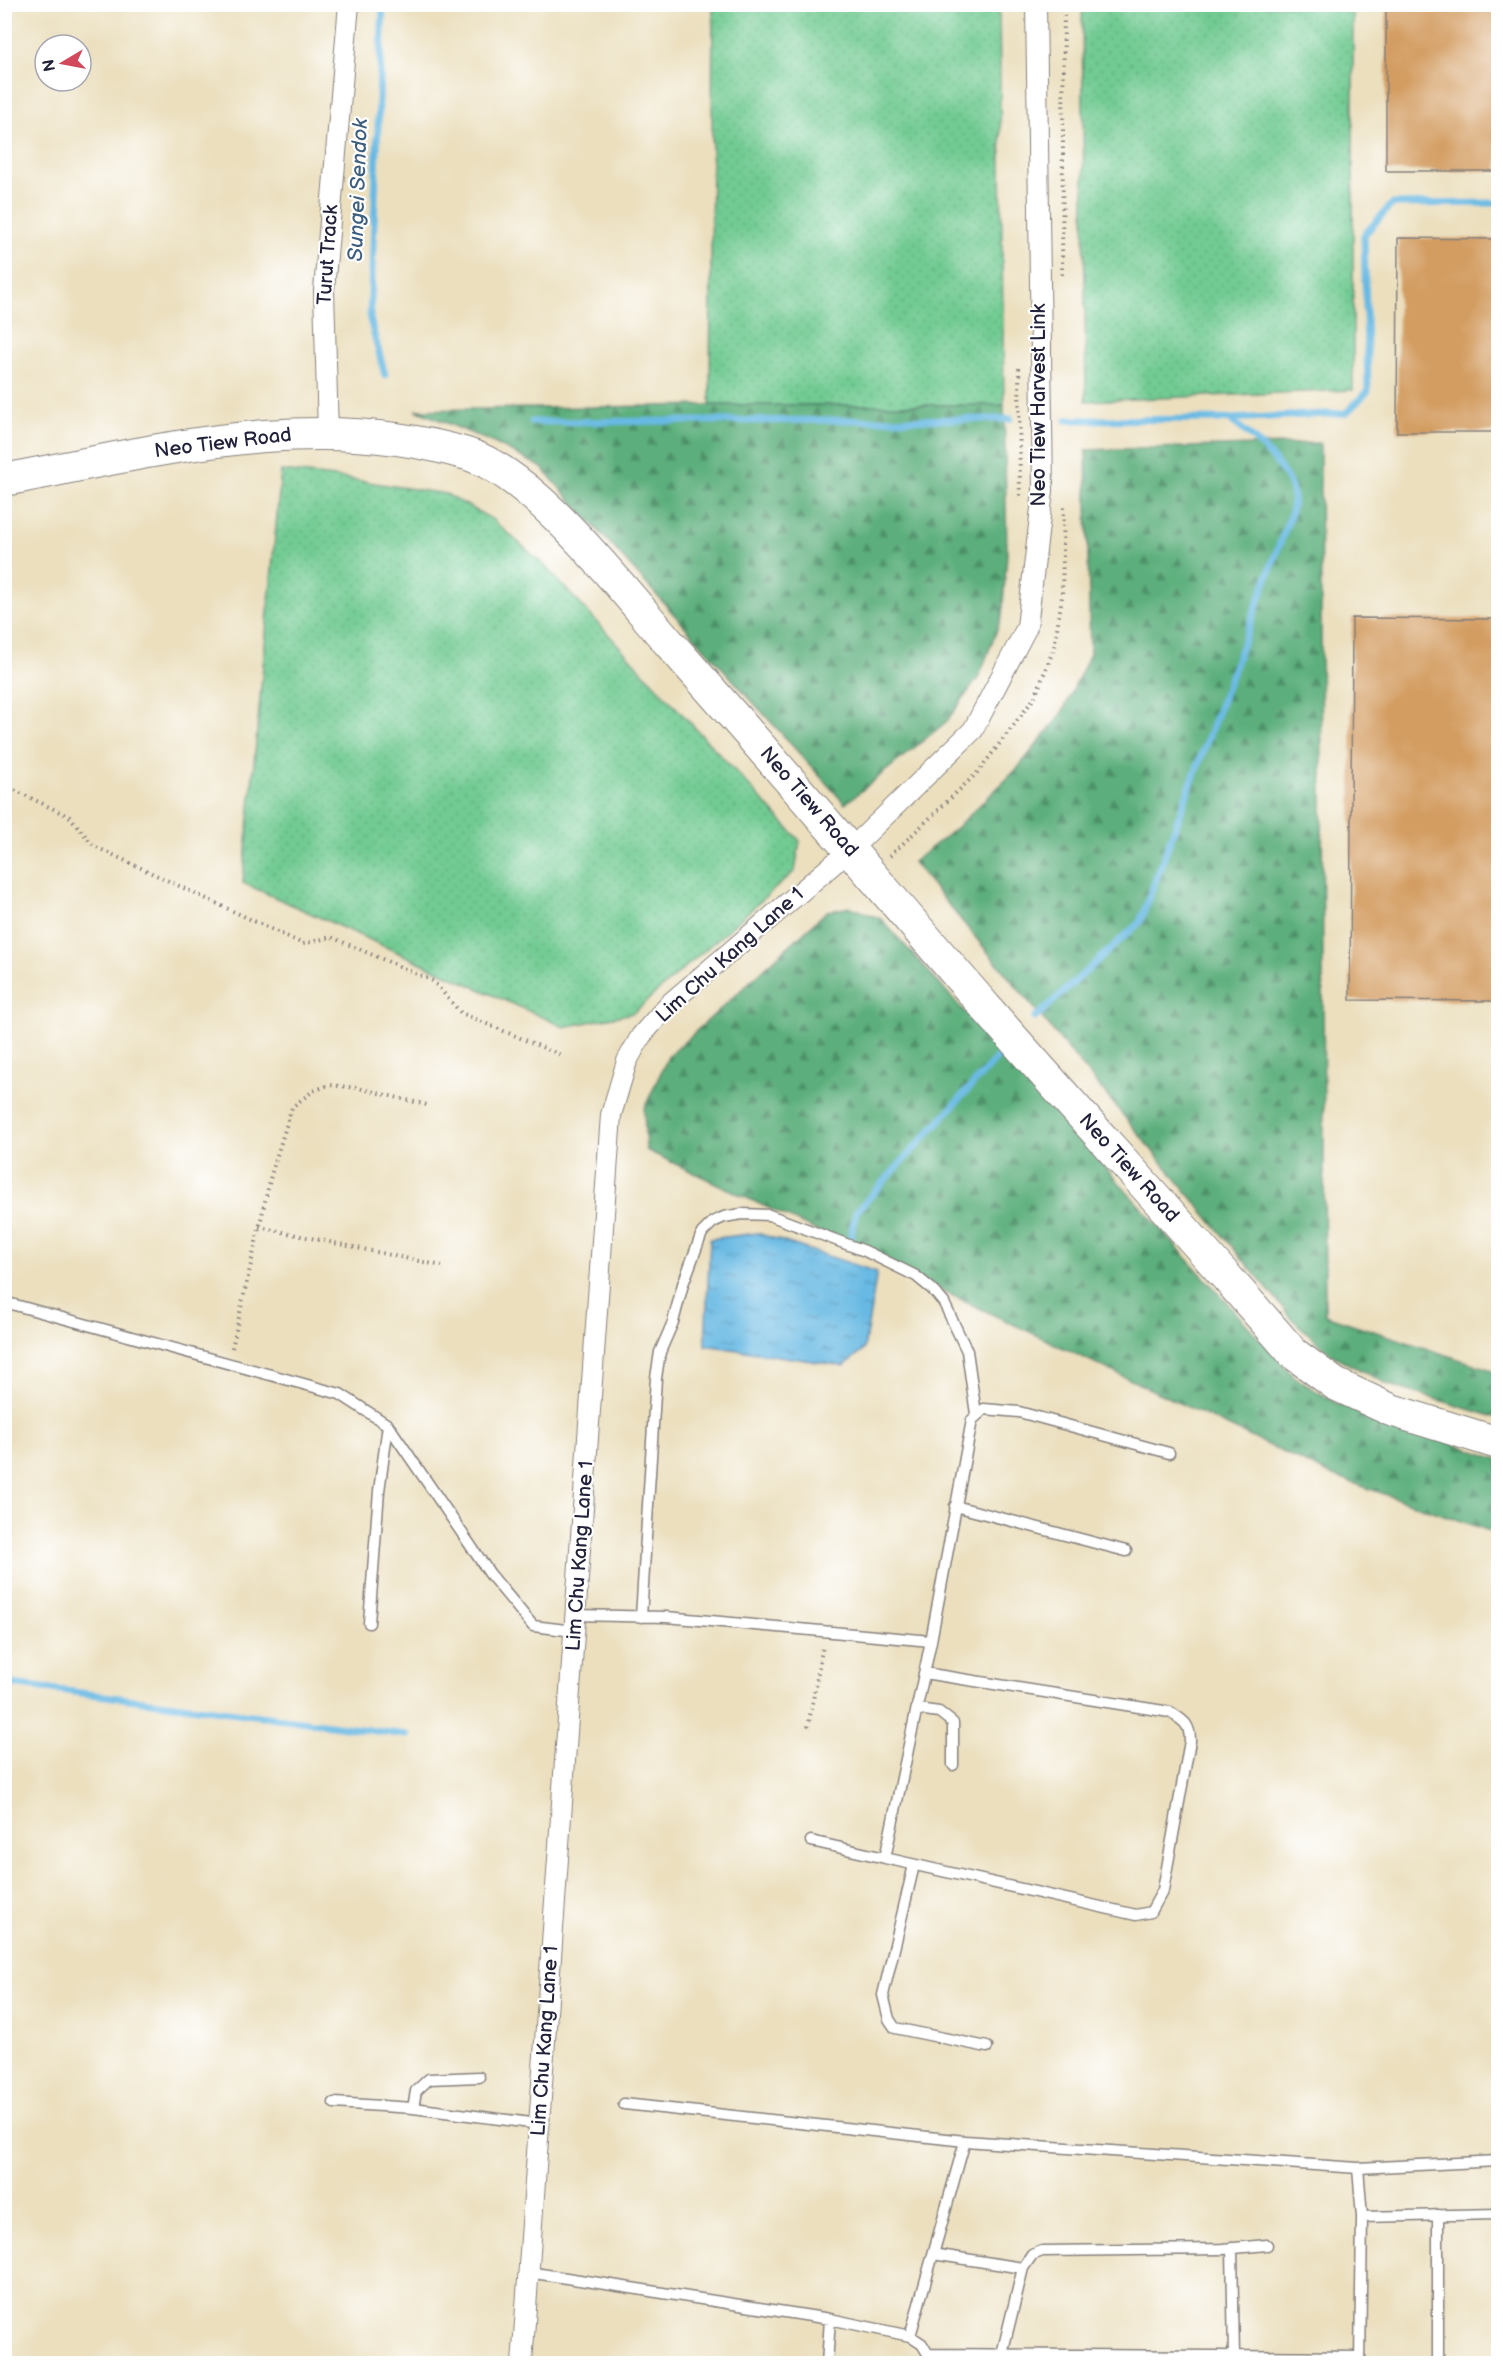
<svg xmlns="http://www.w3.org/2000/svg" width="1503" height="2368" viewBox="0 0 1503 2368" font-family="'Balsamiq Sans',sans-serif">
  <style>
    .grass { fill: url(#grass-dots); stroke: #4a7666; stroke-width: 1.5 }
    .forest { fill: url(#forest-firs); stroke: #3f685c; stroke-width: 1.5 }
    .water { fill: url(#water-ripples); stroke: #456e8f; stroke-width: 1.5 }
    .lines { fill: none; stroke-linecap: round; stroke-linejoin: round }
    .stream { stroke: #68b9e3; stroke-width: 7 }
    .building { fill: #d39c60 }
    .lane-casing { stroke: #86807c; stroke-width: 13 }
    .street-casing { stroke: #86807c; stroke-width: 22 }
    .primary-casing { stroke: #86807c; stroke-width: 34 }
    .path { stroke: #86807c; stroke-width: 4; stroke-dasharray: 1.5 4.5; stroke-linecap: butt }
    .lane { stroke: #fff; stroke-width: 10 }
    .street { stroke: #fff; stroke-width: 20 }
    .primary { stroke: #fff; stroke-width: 32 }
    .labels { text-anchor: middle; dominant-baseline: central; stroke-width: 4.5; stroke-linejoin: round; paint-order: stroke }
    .street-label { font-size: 20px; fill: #22223b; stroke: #fff }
    .water-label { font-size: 21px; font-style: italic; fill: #3e5e7e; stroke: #fff }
  </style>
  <defs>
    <pattern id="grass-dots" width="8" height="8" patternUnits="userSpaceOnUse" patternTransform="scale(1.5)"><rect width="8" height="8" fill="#71cb92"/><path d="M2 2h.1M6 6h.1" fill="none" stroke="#62ae7f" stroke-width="1.8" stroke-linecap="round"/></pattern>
    <pattern id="forest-firs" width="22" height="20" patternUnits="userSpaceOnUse" patternTransform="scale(1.5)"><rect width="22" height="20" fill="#5caf7c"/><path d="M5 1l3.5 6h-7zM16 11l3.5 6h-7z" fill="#4c8e67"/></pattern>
    <pattern id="water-ripples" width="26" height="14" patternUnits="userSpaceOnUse" patternTransform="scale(1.5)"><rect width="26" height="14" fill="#68b9e3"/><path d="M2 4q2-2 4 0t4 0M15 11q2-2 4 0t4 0" fill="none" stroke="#5596b9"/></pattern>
  </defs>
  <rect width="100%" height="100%" fill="#fff"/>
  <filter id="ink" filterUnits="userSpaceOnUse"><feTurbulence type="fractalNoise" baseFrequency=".0167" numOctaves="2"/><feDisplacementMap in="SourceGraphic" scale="12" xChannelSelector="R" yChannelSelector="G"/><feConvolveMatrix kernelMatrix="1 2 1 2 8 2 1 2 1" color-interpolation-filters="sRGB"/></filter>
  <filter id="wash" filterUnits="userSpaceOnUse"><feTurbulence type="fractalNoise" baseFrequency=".008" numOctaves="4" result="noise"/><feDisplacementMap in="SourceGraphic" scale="24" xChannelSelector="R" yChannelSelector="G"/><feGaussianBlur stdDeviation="1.35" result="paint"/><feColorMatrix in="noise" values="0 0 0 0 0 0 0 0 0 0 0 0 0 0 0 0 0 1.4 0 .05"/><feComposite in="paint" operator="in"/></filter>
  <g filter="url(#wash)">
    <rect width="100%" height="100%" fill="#ebdfbe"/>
    <path class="grass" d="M 713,5 L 999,5 L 1004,405 L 710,405 Z
      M 1082,5 L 1353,5 L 1353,390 L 1086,401 Z
      M 281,471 L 335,477 L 446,494 L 492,519 L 544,565 L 800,841 L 795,871 L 633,1013 L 564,1027 L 243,883 Z"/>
    <path class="forest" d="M 710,405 L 1004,405 L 1007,554 L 1002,616 L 979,677 L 946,722 L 845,804 L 541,467 L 494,443 L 416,410 Z
      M 1320,443 L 1325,1315 L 1498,1372 L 1498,1418 L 1389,1385 L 1332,1355 L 1293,1320 L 913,862 L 955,829 L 1017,769 L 1061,715 L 1090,654 L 1086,450 Z
      M 851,907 L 881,919 L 1295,1378 L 1336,1403 L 1498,1459 L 1498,1534 L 1333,1476 L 646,1150 L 644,1109 L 668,1057 L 827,911 Z"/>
    <path class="water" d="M 757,1233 L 877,1272 L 864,1349 L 844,1366 L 705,1345 L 710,1239 Z"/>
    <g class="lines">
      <path class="stream" d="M 383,4 L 370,319 L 385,375
        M 1067,420 L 1229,419 L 1346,413 L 1368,391 L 1364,235 L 1392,204 L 1498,203
        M 532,422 L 1010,419
        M 1035,1018 L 1140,922 L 1290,516 C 1291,510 1294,503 1293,497 C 1291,470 1250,434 1229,419
        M 850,1241 L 856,1212 L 997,1058
        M 4,1683 L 407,1735"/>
    </g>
    <g id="blocks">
      <path class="building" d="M 1386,4 L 1498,4 L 1498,171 L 1386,171 Z
        M 1398,238 L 1498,239 L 1498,432 L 1397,432 Z
        M 1352,618 L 1498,619 L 1498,1001 L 1350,1000 Z"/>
    </g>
  </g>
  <g filter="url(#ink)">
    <use href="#blocks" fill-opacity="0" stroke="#86807c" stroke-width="1.5"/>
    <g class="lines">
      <defs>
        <path id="lane" d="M 4,1302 L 340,1394 L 388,1425 L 490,1574 L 533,1626 L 574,1631
          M 955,1506 L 1126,1551
          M 575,1615 L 666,1617 L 931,1641
          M 641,1617 L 656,1378 L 660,1352 L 673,1322 L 683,1284 L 702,1233 L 713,1222 L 724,1217 L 742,1214 L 769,1215 L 865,1251 L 916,1276 L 933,1290 L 944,1303 L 967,1351 L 976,1414
          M 369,1623 L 379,1491 L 388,1425
          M 924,1673 L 1170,1712 C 1184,1721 1190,1724 1190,1741 L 1163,1890 L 1151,1912 L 1136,1915 L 885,1858 L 931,1641 L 972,1420 L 984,1409 L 1019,1412 L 1169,1453
          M 917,1709 L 939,1712 L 953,1723 L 953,1765
          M 811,1841 L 885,1858
          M 914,1865 L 883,1995 L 889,2019 L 895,2028 L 987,2047
          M 334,2103 L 413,2108 L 539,2124
          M 624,2104 L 965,2141 L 1358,2168 L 1498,2161
          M 413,2108 L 416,2091 L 429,2079 L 479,2077
          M 1358,2168 L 1362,2217 L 1360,2363
          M 1362,2217 L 1498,2214
          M 1232,2248 L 1234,2356
          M 933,2254 L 1023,2268
          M 528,2272 L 830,2319 L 910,2336 L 922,2344 L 934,2364
          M 910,2336 L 965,2141
          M 929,2354 L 1359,2357
          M 1002,2354 L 1023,2268 L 1032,2255 L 1042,2251 L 1223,2249 L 1267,2245
          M 827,2364 L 830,2319
          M 1438,2364 L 1438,2215"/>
        <path id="street" d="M 328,434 L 324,290 L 349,4
          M 522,2364 L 611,1115 L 627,1061 L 641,1036 L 669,1004 L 851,849 L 973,730 L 1027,627 L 1043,491 L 1036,4"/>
        <path id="primary" d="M 4,480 C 156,451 314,408 467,454 C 535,475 622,589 670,644 C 777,764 882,888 988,1010 C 1089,1125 1193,1237 1293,1353 L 1335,1384 L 1391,1410 L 1498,1443"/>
      </defs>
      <use href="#lane" class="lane-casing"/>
      <use href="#street" class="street-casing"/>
      <use href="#primary" class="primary-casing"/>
      <path class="path" d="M 1062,275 L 1064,4
        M 1019,368 L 1020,499
        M 4,785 L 70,817 L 94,846 L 303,944 L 331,937 L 433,981 L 461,1013 L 563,1056
        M 890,856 L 978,772 L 1035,697 L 1054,648 L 1062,597 L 1064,505
        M 259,1227 L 442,1266
        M 232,1348 L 271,1175 L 292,1107 L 313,1091 L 329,1085 L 358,1088 L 427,1105
        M 808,1727 L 823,1645"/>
      <use href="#lane" class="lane"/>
      <use href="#street" class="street"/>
      <use href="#primary" class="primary"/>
    </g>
  </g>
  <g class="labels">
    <g class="street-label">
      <text transform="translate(328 255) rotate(-86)">Turut Track</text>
      <text transform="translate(1039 405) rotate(-90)">Neo Tiew Harvest Link</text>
      <text transform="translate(223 443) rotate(-7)">Neo Tiew Road</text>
      <text transform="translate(809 802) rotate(49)">Neo Tiew Road</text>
      <text transform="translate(730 955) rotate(-42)">Lim Chu Kang Lane 1</text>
      <text transform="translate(1129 1168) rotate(48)">Neo Tiew Road</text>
      <text transform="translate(580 1556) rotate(-86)">Lim Chu Kang Lane 1</text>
      <text transform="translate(545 2041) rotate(-86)">Lim Chu Kang Lane 1</text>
    </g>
    <g class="water-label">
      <text transform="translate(358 190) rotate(-88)">Sungei Sendok</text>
    </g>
  </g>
  <rect width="1503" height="2368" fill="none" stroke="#fff" stroke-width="24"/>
  <g transform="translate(63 63) rotate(260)"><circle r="28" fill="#ffffff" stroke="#a7a7b1" stroke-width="1.5"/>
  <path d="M0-4.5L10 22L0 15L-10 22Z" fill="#d1495b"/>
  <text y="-9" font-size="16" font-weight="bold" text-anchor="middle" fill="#22223b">N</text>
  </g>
</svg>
